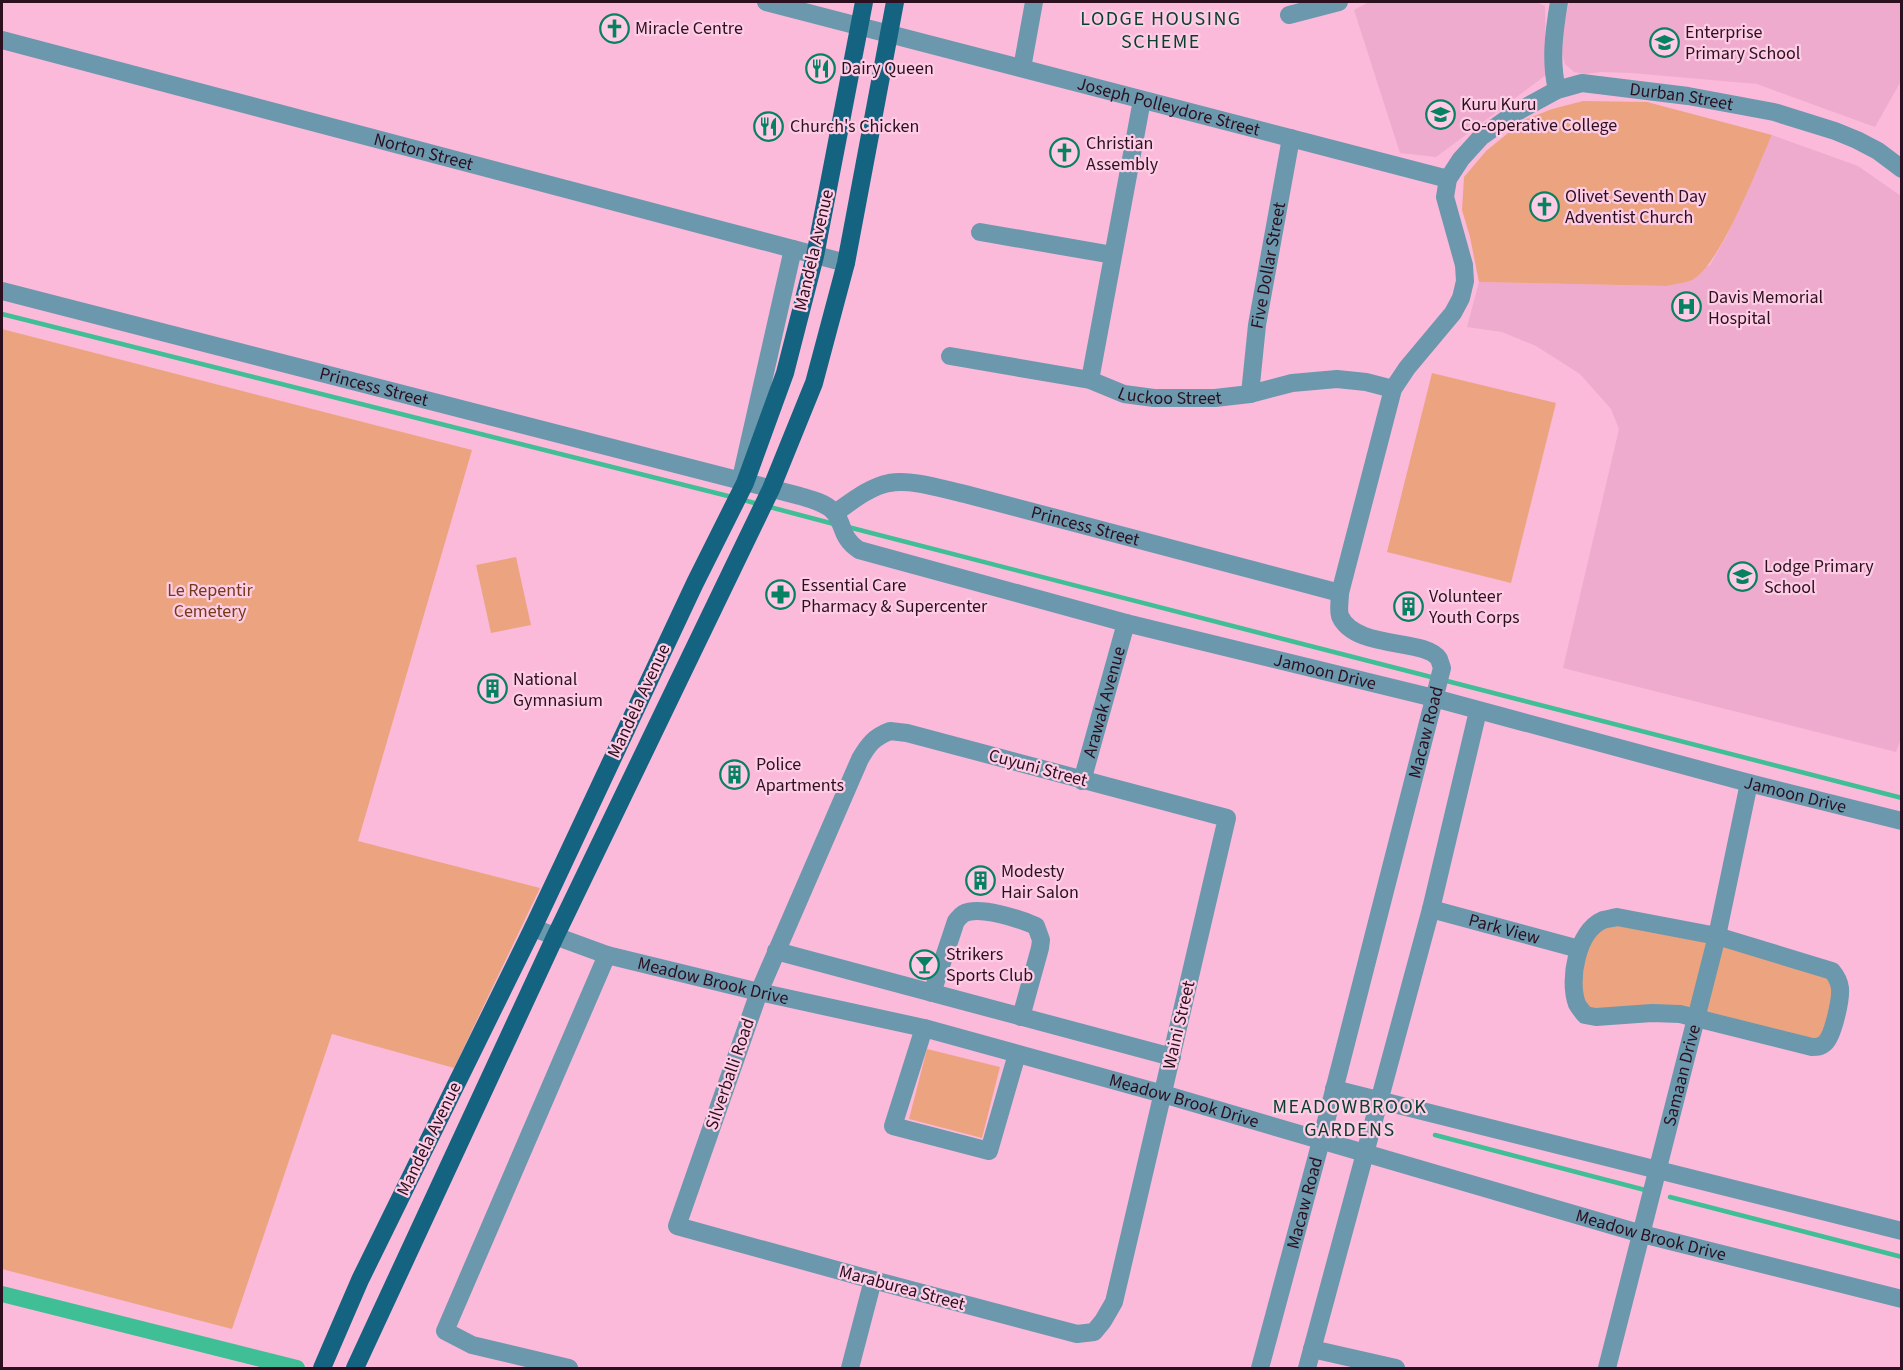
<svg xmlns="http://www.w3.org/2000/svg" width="1903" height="1370" viewBox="0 0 1903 1370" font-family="'Source Sans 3',sans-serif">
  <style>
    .built { fill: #efabcd }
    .green { fill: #eca480 }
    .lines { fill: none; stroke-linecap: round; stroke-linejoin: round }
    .stream { stroke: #40be95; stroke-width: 4.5 }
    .canal { stroke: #40be95; stroke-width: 16 }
    .minor { stroke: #6b98ac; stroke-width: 18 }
    .major { stroke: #146481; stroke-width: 18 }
    .labels { text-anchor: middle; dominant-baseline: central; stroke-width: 4.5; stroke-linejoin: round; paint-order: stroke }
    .poi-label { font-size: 18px; fill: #2c1020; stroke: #fecde5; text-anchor: start }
    .street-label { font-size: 18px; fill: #2c1020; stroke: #fecde5 }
    .park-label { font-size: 18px; fill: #743a19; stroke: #fecde5 }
    .neighbourhood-label { font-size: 20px; letter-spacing: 1.5px; fill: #093d2d; stroke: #fecde5 }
  </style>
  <rect width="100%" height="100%" fill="#fbbada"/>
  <path class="built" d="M 1369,2 L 1536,2 L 1545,6 L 1546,75 L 1436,157 L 1400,153 L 1354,10 Z
    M 1569,2 L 1901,2 L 1901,81 L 1875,127 L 1757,84 L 1631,73 L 1601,72 L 1585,74 L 1574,72 L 1565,64 L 1562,53 L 1563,31 Z
    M 1772,135 L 1858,166 L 1901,196 L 1902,735 L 1896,752 L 1563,668 L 1619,429 L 1611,409 L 1580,374 L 1536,346 L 1502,332 L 1467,327 L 1479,282 L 1665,286 L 1710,265 L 1728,233 Z"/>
  <path class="green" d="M 1583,101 L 1647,102 L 1772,135 C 1758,166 1720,266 1692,280 C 1685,283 1674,284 1666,286 L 1479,282 L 1470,237 L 1462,210 L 1464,177 L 1486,151 L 1524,120 L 1552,109 Z
    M 2,329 L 472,450 L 358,841 L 540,888 L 454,1068 L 332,1034 L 232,1329 L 2,1269 Z
    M 1432,373 L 1556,403 L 1511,583 L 1387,552 Z
    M 516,557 L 531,625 L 491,633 L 476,565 Z
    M 1609,923 L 1710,942 L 1691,1013 L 1602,1012 L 1584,1004 L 1578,985 L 1590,938 Z
    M 1722,944 L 1828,975 L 1835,987 L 1822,1040 L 1703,1016 Z
    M 927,1049 L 1000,1067 L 982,1138 L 909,1119 Z"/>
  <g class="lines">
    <path class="stream" d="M 2,314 L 732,497
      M 740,499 L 758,504
      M 766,506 L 834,524
      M 848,527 L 1435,678
      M 1443,680 L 1902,798
      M 1435,1135 L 1645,1190
      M 1670,1197 L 1902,1257"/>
    <path class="canal" d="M 2,1294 L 297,1368"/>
    <g class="minor">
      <path id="s1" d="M 766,2 L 1448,179"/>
      <path d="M 1289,15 L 1339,2"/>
      <path id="s2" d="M 2,40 L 846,263"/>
      <path d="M 1022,68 L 1034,2"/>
      <path d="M 1557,90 C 1550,60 1554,32 1559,2"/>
      <path d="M 980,232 L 1113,255"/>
      <path id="s3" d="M 2,291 L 800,496 C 810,499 823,502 832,510 C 845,522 839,537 859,550 L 1126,623 L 1434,698 L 1749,783 L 1902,821"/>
      <path id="s4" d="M 950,356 L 1090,380 L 1124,394 L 1154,398 L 1215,398 L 1250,394 L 1292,383 L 1337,379 L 1366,382 L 1393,389"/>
      <path d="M 1090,380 L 1142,100"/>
      <path id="s5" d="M 1250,394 L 1257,325 L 1291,138"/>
      <path d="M 742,474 L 793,249"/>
      <path id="s6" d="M 835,513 C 851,502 869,487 889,483 C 913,479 942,489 965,494 L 1340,593"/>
      <path d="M 890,731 L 907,733 L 1227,818 L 1114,1302 L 1103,1321 L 1094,1332 L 1077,1334 L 873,1280 L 677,1226 L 759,992 L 860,759 C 868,745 874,737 890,731 Z"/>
      <path id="s7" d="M 1082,781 L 1126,623"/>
      <path id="s8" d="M 1431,909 L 1579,949"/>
      <path d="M 1617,917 L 1717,936 L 1832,971 C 1837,977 1839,981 1840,988 C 1841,1000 1833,1036 1825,1043 C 1821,1047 1817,1047 1812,1047 L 1680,1014 L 1652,1013 L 1596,1017 L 1585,1015 C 1583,1012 1579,1008 1577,1004 C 1568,980 1577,931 1603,920 C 1607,919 1613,918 1617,917 Z"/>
      <path id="s9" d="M 533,928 L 607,955 L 759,992 L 924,1028 L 1163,1094 L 1642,1234 L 1902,1299"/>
      <path d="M 776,951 L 1172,1057"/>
      <path d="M 932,993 L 956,921 C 958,919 960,916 963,914 C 978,905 1020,919 1036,926 L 1041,940 L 1040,948 L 1021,1017"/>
      <path d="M 924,1028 L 893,1126 L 989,1151 L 1017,1054"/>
      <path d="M 1334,1089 L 1902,1231"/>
      <path d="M 1312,1349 L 1396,1368"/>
      <path d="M 569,1368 L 472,1345 L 445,1331 L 607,955"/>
      <path d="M 850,1368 L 873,1280"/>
      <path id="s10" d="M 1260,1368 L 1321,1141 L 1442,668 C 1441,665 1440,662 1439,659 C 1426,638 1355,650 1340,616 C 1338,610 1340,600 1340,593 L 1393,389 L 1407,368 L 1453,313 L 1461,298 L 1465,281 L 1464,265 L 1445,197 L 1448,179 L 1461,159 L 1481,137 L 1515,113 L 1557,90 L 1582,83 L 1688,96 L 1774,112 L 1835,131 L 1857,140 L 1878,151 L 1902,169"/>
      <path d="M 1307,1368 L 1431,909 L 1478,711"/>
      <path id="s11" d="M 1607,1368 L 1717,936 L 1749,783"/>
    </g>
    <path class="major" d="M 322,1368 L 360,1280 L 533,928 L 695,583 L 745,483 L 785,373 L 815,256 L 864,2
      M 355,1368 L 555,937 L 771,489 L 814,383 L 846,263 L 895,2"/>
  </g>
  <defs>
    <symbol id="church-ring" viewBox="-11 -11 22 22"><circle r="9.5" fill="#fecde5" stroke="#068262" stroke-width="1.5"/><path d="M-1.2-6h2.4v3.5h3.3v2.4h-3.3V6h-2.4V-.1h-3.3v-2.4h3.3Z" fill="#068262"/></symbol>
    <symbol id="school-ring" viewBox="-11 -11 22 22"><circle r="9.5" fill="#fecde5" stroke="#068262" stroke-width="1.5"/><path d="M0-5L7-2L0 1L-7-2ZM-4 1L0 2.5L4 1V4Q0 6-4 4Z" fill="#068262"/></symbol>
    <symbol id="restaurant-ring" viewBox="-11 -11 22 22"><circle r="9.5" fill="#fecde5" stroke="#068262" stroke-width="1.5"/><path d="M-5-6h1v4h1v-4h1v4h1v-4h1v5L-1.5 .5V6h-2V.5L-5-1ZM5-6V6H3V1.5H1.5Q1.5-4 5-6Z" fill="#068262"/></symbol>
    <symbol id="hospital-ring" viewBox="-11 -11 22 22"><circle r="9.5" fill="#fecde5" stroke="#068262" stroke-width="1.5"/><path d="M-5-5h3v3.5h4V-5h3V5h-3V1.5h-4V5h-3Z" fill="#068262"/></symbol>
    <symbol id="pharmacy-ring" viewBox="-11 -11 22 22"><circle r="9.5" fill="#fecde5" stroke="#068262" stroke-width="1.5"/><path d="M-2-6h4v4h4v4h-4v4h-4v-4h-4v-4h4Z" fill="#068262"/></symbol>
    <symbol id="building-ring" viewBox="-11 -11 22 22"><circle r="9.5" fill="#fecde5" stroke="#068262" stroke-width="1.5"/><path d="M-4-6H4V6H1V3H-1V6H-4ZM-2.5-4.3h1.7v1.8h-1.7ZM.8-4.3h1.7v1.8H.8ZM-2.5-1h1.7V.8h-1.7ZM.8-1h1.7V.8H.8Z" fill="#068262"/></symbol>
    <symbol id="bar-ring" viewBox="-11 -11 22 22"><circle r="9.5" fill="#fecde5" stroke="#068262" stroke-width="1.5"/><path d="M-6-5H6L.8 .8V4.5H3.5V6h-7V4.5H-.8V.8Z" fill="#068262"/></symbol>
  </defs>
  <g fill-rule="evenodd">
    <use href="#church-ring" x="598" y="12" width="33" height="33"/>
    <use href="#school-ring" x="1648" y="26" width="33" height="33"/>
    <use href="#restaurant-ring" x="804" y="52" width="33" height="33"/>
    <use href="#school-ring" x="1424" y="98" width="33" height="33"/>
    <use href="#restaurant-ring" x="752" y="110" width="33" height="33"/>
    <use href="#church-ring" x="1048" y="136" width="33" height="33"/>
    <use href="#church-ring" x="1528" y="190" width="33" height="33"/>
    <use href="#hospital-ring" x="1670" y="290" width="33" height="33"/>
    <use href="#school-ring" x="1726" y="560" width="33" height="33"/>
    <use href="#pharmacy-ring" x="764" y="578" width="33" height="33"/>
    <use href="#building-ring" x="1392" y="590" width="33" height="33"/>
    <use href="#building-ring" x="476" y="672" width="33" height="33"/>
    <use href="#building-ring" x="718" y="758" width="33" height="33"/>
    <use href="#building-ring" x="964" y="864" width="33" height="33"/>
    <use href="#bar-ring" x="908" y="948" width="33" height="33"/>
  </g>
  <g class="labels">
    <g class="poi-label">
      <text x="635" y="28">Miracle Centre</text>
      <text x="1685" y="32">Enterprise<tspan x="1685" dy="21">Primary School</tspan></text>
      <text x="841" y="68">Dairy Queen</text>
      <text x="1461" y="104">Kuru Kuru<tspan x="1461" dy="21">Co-operative College</tspan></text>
      <text x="790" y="126">Church's Chicken</text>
      <text x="1086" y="143">Christian<tspan x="1086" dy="21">Assembly</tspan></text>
      <text x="1565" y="196">Olivet Seventh Day<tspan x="1565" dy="21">Adventist Church</tspan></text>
      <text x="1708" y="297">Davis Memorial<tspan x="1708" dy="21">Hospital</tspan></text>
      <text x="1764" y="566">Lodge Primary<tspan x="1764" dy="21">School</tspan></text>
      <text x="801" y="585">Essential Care<tspan x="801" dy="21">Pharmacy &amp; Supercenter</tspan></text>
      <text x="1429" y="596">Volunteer<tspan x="1429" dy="21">Youth Corps</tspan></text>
      <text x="513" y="679">National<tspan x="513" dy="21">Gymnasium</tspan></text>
      <text x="756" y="764">Police<tspan x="756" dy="21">Apartments</tspan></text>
      <text x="1001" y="871">Modesty<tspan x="1001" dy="21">Hair Salon</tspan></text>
      <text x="946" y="954">Strikers<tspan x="946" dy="21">Sports Club</tspan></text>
    </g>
    <g class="street-label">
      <text stroke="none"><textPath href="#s10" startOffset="1584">Durban Street</textPath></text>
      <text stroke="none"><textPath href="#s1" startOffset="416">Joseph Polleydore Street</textPath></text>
      <text stroke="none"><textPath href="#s2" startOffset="436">Norton Street</textPath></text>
      <text transform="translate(814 250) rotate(-77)">Mandela Avenue</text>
      <text stroke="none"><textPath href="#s5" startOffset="130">Five Dollar Street</textPath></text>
      <text stroke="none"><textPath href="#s3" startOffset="384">Princess Street</textPath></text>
      <text stroke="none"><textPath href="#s4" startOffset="225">Luckoo Street</textPath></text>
      <text stroke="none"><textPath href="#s6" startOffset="264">Princess Street</textPath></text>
      <text stroke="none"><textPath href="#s3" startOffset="1390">Jamoon Drive</textPath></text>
      <text transform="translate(639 701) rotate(-65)">Mandela Avenue</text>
      <text stroke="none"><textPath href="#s7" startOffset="82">Arawak Avenue</textPath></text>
      <text stroke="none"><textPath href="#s10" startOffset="657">Macaw Road</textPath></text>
      <text transform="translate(1038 768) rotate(15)">Cuyuni Street</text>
      <text stroke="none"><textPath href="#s3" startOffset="1876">Jamoon Drive</textPath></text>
      <text stroke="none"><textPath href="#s8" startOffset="76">Park View</textPath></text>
      <text stroke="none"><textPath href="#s9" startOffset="188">Meadow Brook Drive</textPath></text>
      <text transform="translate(1179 1025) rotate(-77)">Waini Street</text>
      <text transform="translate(730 1074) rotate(-71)">Silverballi Road</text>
      <text stroke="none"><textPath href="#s11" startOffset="302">Samaan Drive</textPath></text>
      <text stroke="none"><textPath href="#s9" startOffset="674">Meadow Brook Drive</textPath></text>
      <text transform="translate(429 1139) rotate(-64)">Mandela Avenue</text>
      <text stroke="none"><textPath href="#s10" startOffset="171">Macaw Road</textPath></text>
      <text stroke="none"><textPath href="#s9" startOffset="1160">Meadow Brook Drive</textPath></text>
      <text transform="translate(902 1288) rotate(15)">Maraburea Street</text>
    </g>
    <g class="park-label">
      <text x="210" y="590">Le Repentir<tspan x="210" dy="21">Cemetery</tspan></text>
    </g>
    <g class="neighbourhood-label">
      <text x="1161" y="19">LODGE HOUSING<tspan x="1161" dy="23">SCHEME</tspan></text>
      <text x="1350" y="1107">MEADOWBROOK<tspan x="1350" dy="23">GARDENS</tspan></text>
    </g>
  </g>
  <rect width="1903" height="1370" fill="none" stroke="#2c1020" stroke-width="6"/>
</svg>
